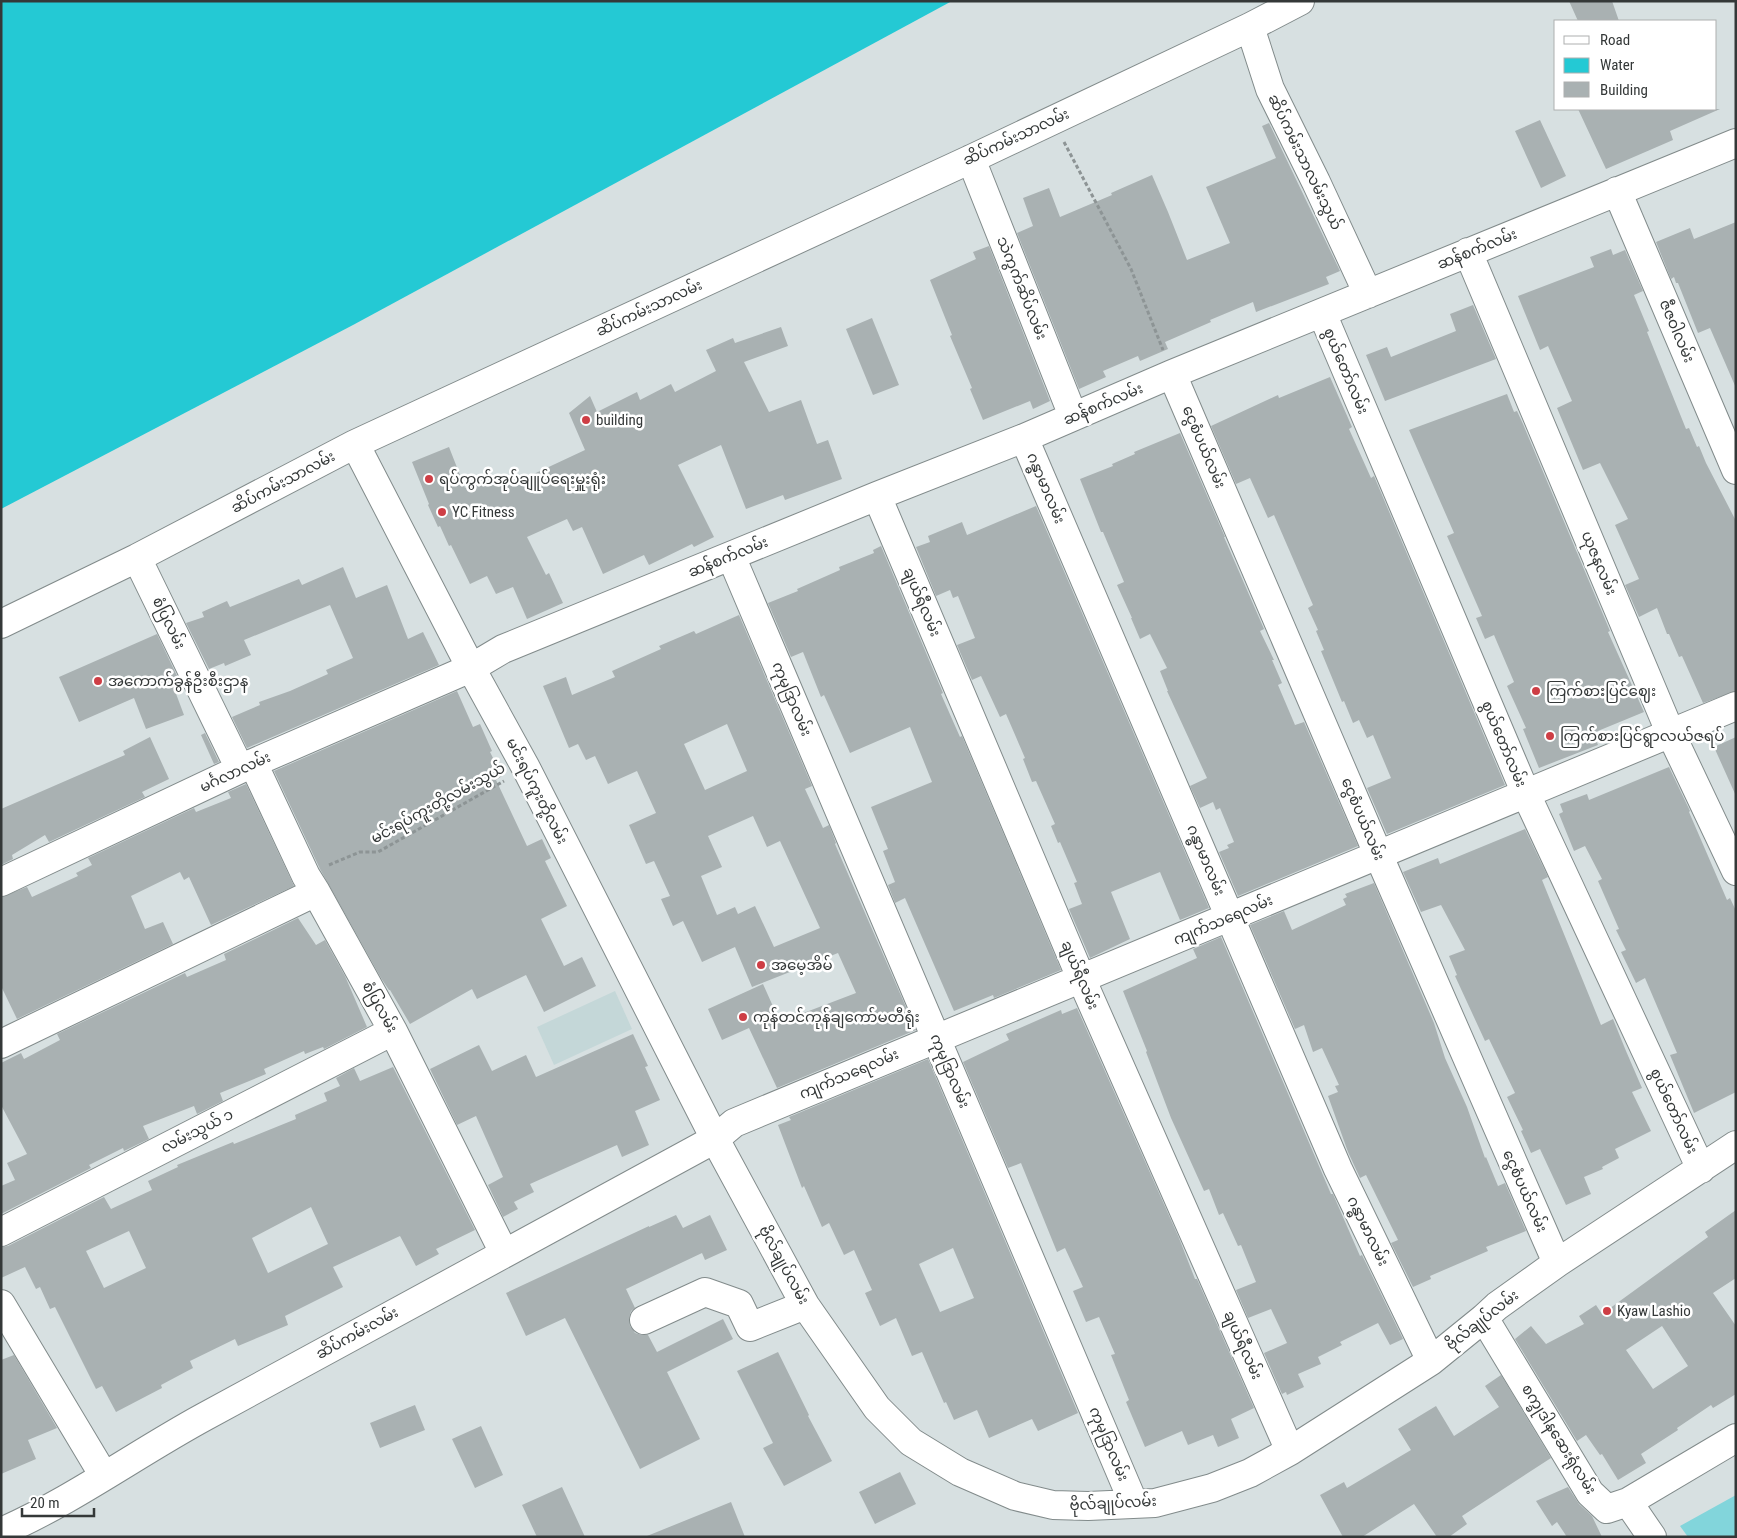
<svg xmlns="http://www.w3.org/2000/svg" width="1737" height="1538" viewBox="0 0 1737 1538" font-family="'Roboto Condensed','Noto Sans Myanmar',sans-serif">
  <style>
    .built { fill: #c4d7d8 }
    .green { fill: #82d5db }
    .water { fill: #24c9d4 }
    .building { fill: #a9b1b2; fill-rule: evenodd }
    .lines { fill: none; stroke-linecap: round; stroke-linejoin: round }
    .minor-casing { stroke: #828b8b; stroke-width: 30 }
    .path { stroke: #8d9495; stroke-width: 3; stroke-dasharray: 4 2.5; stroke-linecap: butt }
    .minor { stroke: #fff; stroke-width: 28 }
    .poi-dot { fill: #ce3e45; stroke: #fff; stroke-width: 2 }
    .labels { text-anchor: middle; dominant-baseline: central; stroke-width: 5; stroke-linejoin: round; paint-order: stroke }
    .street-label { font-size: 15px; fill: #343838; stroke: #fff }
    .poi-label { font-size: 15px; fill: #343838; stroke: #fff; text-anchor: start }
  </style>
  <rect width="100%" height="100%" fill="#d7e0e1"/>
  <path class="built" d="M 615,991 L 632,1029 L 554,1065 L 537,1027 Z"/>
  <path class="green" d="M 1736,1495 L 1736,1537 L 1688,1537 L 1680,1526 Z"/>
  <path class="water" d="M 1,1 L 952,1 L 353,325 L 1,509 Z"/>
  <path class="building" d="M 1569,1 L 1612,1 L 1619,21 L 1578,21 Z
    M 1578,109 L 1720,109 L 1670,131 L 1673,140 L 1606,169 Z
    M 1540,120 L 1566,176 L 1541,188 L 1515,131 Z
    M 1269,123 L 1340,271 L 1326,277 L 1329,284 L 1256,312 L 1253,302 L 1210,320 L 1211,322 L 1165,342 L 1168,349 L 1140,361 L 1138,356 L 1103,371 L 1106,377 L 1079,389 L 1017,233 L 1033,226 L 1023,198 L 1049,188 L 1060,217 L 1112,195 L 1111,193 L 1152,175 L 1168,212 L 1187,260 L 1230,243 L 1206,187 L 1276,158 L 1262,126 Z
    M 1736,222 L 1736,388 L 1710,328 L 1698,333 L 1678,283 L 1676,283 L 1674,277 L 1671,279 L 1656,242 L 1690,228 L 1694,239 Z
    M 989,246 L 1050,401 L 1033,409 L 1030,401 L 983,420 L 970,389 L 972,388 L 950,336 L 952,335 L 930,280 L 976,259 L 973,252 Z
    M 1611,249 L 1613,255 L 1625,250 L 1643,291 L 1634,295 L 1649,331 L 1647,332 L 1686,429 L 1689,428 L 1697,447 L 1699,446 L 1706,463 L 1736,521 L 1736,691 L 1703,703 L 1682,656 L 1679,657 L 1669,634 L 1667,634 L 1657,608 L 1639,617 L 1625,585 L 1639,579 L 1615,525 L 1628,519 L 1600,463 L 1583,470 L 1557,408 L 1572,401 L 1548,346 L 1540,350 L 1518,296 L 1594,267 L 1590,257 Z
    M 1473,305 L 1496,359 L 1385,401 L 1366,355 L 1387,347 L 1391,357 L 1456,331 L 1450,314 Z
    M 872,318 L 899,385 L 873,395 L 846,329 Z
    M 781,327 L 788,346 L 744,362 L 769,412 L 801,400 L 817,444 L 828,440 L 842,479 L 785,500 L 783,495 L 746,509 L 721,445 L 678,465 L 714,537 L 694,547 L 692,544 L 649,565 L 644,555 L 603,574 L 582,527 L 573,531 L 567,519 L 527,537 L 546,575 L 549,573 L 563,603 L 527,619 L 513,587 L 496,594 L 487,576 L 470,584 L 451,545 L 449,546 L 440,526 L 438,527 L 428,505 L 429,504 L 412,462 L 449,447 L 465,488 L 492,475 L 498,487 L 522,477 L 523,479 L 585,450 L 569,413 L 590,396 L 597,412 L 637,392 L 640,400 L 671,384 L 675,392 L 716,371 L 706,350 L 733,338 L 735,343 Z
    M 1330,377 L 1352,427 L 1349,429 L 1371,478 L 1374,476 L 1505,785 L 1387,834 L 1367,788 L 1391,778 L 1373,735 L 1367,738 L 1359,720 L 1353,723 L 1344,701 L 1342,702 L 1321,651 L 1324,650 L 1316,631 L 1318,630 L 1308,608 L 1313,605 L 1274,515 L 1268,518 L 1250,478 L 1236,484 L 1211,426 L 1278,395 L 1279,398 Z
    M 1507,394 L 1514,412 L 1517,411 L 1523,424 L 1610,631 L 1608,632 L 1644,712 L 1593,733 L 1598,745 L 1539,768 L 1523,729 L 1526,728 L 1507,686 L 1514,682 L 1494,635 L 1485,639 L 1476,618 L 1482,616 L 1447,536 L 1454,533 L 1409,430 Z
    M 1180,433 L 1225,537 L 1224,537 L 1264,629 L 1260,631 L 1274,660 L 1272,660 L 1282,683 L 1278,685 L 1295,725 L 1304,722 L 1358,846 L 1238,896 L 1219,852 L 1229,848 L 1227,845 L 1234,842 L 1220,808 L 1216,810 L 1213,802 L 1200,808 L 1190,786 L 1207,778 L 1167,691 L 1168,691 L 1160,671 L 1167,668 L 1150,634 L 1140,639 L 1131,618 L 1132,618 L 1117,585 L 1124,582 L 1103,532 L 1101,532 L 1080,479 L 1113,466 L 1112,464 L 1135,454 L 1134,452 Z
    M 1036,506 L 1209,908 L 1180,920 L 1160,872 L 1111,892 L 1130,939 L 1090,958 L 1069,909 L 1082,904 L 1074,883 L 1077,882 L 1060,842 L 1058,843 L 1051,826 L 1055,824 L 1036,781 L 1032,782 L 1023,759 L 1025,758 L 1006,714 L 1000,717 L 981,676 L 972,680 L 957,645 L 975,638 L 958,596 L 953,598 L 950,590 L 936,596 L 916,547 L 930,542 L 928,536 L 962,522 L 967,535 Z
    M 881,546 L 943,693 L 941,694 L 960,737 L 962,736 L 1061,970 L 994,998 L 993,995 L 954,1011 L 905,898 L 895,903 L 888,885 L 895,882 L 883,851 L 888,849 L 871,807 L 932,782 L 910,727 L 850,753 L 824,695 L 821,697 L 803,652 L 791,657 L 768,603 L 798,591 L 797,589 L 840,570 L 839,567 L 874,553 L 873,550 Z
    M 343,567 L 356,598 L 387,585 L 408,639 L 423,632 L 439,665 L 247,748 L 232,717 L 260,705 L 259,702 L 290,691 L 328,674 L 326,670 L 353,658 L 330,605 L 244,640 L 251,655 L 225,666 L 224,663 L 209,669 L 186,623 L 204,617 L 202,612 L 227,601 L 230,607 L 299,579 L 302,585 Z
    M 739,615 L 812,786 L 805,789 L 823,828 L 829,825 L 836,843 L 835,844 L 916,1030 L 777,1088 L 749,1028 L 722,1040 L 708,1009 L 763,984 L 780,1022 L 856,993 L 838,953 L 752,987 L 735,947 L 702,962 L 683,921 L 673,926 L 661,899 L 670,896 L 654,861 L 646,864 L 629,825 L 656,813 L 637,771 L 608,784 L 595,756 L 586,760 L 578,744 L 569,748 L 543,686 L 566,677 L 572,695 L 615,677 L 612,671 L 661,649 L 659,646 L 694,631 L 696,634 ZM 727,724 L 747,771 L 705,790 L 684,744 ZM 753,816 L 767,847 L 780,841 L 820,928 L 774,947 L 755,906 L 738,914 L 735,907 L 717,915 L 701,876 L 722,867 L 708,836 Z
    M 157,634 L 179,680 L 172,683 L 184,715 L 146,729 L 134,698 L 79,722 L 59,677 Z
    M 457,691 L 473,727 L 480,724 L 492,751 L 490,752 L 502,776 L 496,780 L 527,846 L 542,839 L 551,858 L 545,861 L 567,906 L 541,919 L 564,966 L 582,957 L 596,986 L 544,1012 L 526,975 L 477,999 L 472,989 L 410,1024 L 390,990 L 389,990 L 381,978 L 320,869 L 274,771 Z
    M 205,733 L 219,762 L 214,764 L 201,735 Z
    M 150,737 L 169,779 L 142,792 L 145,797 L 49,842 L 45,835 L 12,855 L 13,859 L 1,865 L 1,809 L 125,755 L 123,751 Z
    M 1736,737 L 1736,796 L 1714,747 Z
    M 1669,767 L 1690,811 L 1689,812 L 1727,900 L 1730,898 L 1736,911 L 1736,1092 L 1694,1113 L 1670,1055 L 1677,1053 L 1645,978 L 1636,983 L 1621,952 L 1626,950 L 1616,930 L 1619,929 L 1598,881 L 1602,879 L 1585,846 L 1574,851 L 1559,814 L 1563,812 L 1560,804 L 1587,794 L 1589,800 Z
    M 246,784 L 294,886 L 211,925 L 189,877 L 184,880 L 180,872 L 131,896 L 145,929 L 163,922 L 173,944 L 17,1019 L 1,986 L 1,897 L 27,887 L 32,897 L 78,876 L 76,873 L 92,865 L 88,858 L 194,808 L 196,812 L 231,798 L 228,792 Z
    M 1525,829 L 1548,877 L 1542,880 L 1601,1025 L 1613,1019 L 1626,1051 L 1642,1088 L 1632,1092 L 1651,1131 L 1615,1149 L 1619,1158 L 1602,1167 L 1603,1169 L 1584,1177 L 1591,1194 L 1566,1205 L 1540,1149 L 1531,1153 L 1521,1131 L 1523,1130 L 1507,1097 L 1515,1093 L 1489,1039 L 1485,1041 L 1455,976 L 1457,975 L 1449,956 L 1465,950 L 1441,905 L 1421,912 L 1403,872 L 1438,858 L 1440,864 Z
    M 1374,883 L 1434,1023 L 1445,1058 L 1467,1107 L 1485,1158 L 1486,1157 L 1498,1186 L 1505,1183 L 1526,1231 L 1486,1247 L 1488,1251 L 1430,1276 L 1431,1279 L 1413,1287 L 1391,1243 L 1398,1240 L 1366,1175 L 1360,1178 L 1348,1152 L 1328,1096 L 1338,1092 L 1335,1086 L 1339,1085 L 1322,1048 L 1313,1052 L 1304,1025 L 1295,1029 L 1250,925 L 1284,911 L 1292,930 L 1346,905 L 1343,899 L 1347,897 L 1345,894 Z
    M 298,918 L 316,945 L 325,940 L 345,976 L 367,1027 L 324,1049 L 323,1047 L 305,1054 L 304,1051 L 264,1069 L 266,1074 L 220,1093 L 223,1101 L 197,1114 L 194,1106 L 143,1126 L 149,1139 L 124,1151 L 123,1148 L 89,1165 L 91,1168 L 1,1214 L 1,1186 L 15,1180 L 7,1163 L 27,1154 L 1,1105 L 1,1063 L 21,1053 L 24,1059 L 60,1040 L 57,1034 L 185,973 L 187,977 L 226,960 L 224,954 Z
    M 1221,937 L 1331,1194 L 1333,1194 L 1360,1256 L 1362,1255 L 1403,1339 L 1390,1345 L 1378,1323 L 1340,1342 L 1342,1345 L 1318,1357 L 1321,1364 L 1298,1374 L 1304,1387 L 1287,1395 L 1286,1392 L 1282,1394 L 1264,1353 L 1287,1343 L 1271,1309 L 1248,1318 L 1236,1290 L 1256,1282 L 1241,1245 L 1238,1246 L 1223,1213 L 1219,1215 L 1209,1189 L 1204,1191 L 1171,1118 L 1146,1052 L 1147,1051 L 1123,991 L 1197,958 L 1193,949 Z
    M 1077,1008 L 1179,1238 L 1195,1279 L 1197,1279 L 1254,1408 L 1231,1419 L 1239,1438 L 1218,1447 L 1213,1435 L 1188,1445 L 1182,1431 L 1145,1447 L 1126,1402 L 1129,1400 L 1111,1355 L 1115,1354 L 1099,1317 L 1086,1322 L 1073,1291 L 1083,1287 L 1065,1248 L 1057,1252 L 1021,1163 L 1008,1168 L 963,1062 L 1009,1040 L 1006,1034 L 1061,1010 L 1062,1014 Z
    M 633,1034 L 648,1066 L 645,1067 L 660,1100 L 635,1111 L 649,1145 L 622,1157 L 617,1145 L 530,1184 L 534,1192 L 514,1202 L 518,1209 L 503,1217 L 488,1185 L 503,1177 L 476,1116 L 457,1125 L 430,1069 L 479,1045 L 492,1071 L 526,1055 L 536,1077 Z
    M 928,1059 L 1078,1413 L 1038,1431 L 1032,1419 L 989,1438 L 977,1410 L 954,1420 L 946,1402 L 944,1403 L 922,1352 L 912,1356 L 896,1318 L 880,1326 L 865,1293 L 872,1290 L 854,1250 L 844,1255 L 829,1223 L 822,1227 L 804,1186 L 802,1188 L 778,1125 L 791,1120 L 789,1117 ZM 953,1248 L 974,1298 L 940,1312 L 919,1264 Z
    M 393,1067 L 475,1230 L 436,1249 L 439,1254 L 416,1266 L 400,1236 L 333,1267 L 343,1287 L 285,1316 L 288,1325 L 238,1346 L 235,1339 L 190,1361 L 193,1368 L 161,1385 L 162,1388 L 116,1412 L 102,1386 L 96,1389 L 55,1307 L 50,1309 L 40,1287 L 36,1289 L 25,1267 L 1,1278 L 1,1247 L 8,1246 L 104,1197 L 111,1209 L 152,1190 L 148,1181 L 178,1167 L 177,1165 L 233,1142 L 234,1144 L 296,1119 L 295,1115 L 327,1101 L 324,1093 L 340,1086 L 336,1078 L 354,1068 L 360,1081 ZM 311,1207 L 328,1244 L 268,1273 L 252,1238 ZM 129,1231 L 146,1268 L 104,1288 L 86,1251 Z
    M 1736,1210 L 1736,1278 L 1713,1293 L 1736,1326 L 1736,1394 L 1713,1408 L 1711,1405 L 1677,1428 L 1678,1430 L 1641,1454 L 1646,1463 L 1618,1480 L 1602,1454 L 1600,1455 L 1586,1435 L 1577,1441 L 1515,1339 L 1531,1326 L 1546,1344 L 1584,1324 L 1579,1316 L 1596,1305 L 1602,1314 L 1708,1237 L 1705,1232 ZM 1662,1326 L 1688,1366 L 1653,1389 L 1626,1350 Z
    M 676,1215 L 683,1228 L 710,1215 L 727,1250 L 705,1260 L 702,1253 L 626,1289 L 635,1308 L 631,1311 L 629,1318 L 630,1326 L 635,1333 L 642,1335 L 648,1335 L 657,1352 L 723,1319 L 733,1339 L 667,1372 L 700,1439 L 640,1469 L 565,1318 L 526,1336 L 506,1293 L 649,1226 L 649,1227 Z
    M 778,1352 L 809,1415 L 808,1416 L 832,1461 L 784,1486 L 763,1448 L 773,1443 L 737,1371 Z
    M 14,1355 L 57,1428 L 28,1440 L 36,1459 L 1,1474 L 1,1360 Z
    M 1501,1375 L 1551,1458 L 1462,1516 L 1467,1524 L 1449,1537 L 1437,1537 L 1414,1504 L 1362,1537 L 1343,1537 L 1320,1495 L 1344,1482 L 1347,1488 L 1411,1450 L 1398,1429 L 1436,1406 L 1454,1436 L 1499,1407 L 1485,1386 Z
    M 415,1405 L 425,1430 L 380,1448 L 370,1423 Z
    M 481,1426 L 503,1475 L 475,1488 L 452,1439 Z
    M 900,1472 L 916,1504 L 875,1524 L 859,1492 Z
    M 562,1487 L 585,1537 L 537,1537 L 522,1505 Z
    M 1568,1487 L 1579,1504 L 1592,1516 L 1602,1537 L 1567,1537 L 1557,1522 L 1552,1526 L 1536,1501 Z
    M 731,1502 L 745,1537 L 647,1537 L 647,1536 Z"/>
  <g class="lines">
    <defs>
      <path id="minor" d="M 1250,27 L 1270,89 L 1316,182 L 1368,294
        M 971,159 L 1073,416
        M 1617,191 L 1736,470
        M 1468,252 L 1670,732 L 1736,871
        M 1322,313 L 1526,794 L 1701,1169
        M 1172,374 L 1378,854 L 1557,1263
        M 1024,438 L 1338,1169 L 1431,1361
        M 355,444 L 471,668 L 526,768 L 715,1139 L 805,1305 L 877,1408 L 911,1442 L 960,1472 L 1015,1496 L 1053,1505 L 1088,1506 L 1155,1503 L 1212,1488 L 1250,1473 L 1290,1451 L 1431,1361 L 1484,1318 L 1497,1306 L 1557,1263 L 1736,1145
        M 877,496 L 1081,978 L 1290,1451
        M 731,556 L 1134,1504
        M 137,558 L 240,769
        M 1,624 L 137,558 L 355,444 L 971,159 L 1250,27 L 1300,1
        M 253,763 L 306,876 L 316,892 L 393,1031 L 504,1253
        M 1,882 L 253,763 L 471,668 L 503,649 L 877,496 L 1024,438 L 1172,374 L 1736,143
        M 1,1044 L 316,892
        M 1,1232 L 393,1031
        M 1,1304 L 104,1476
        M 1484,1318 L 1590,1493 L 1607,1509 L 1628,1502 L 1736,1438
        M 644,1320 L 705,1292 L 739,1304 L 750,1327 L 805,1305
        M 1628,1502 L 1652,1537
        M 1,1532 C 72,1501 136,1454 204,1417 C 374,1324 544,1231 715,1139 L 734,1123 L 1736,706"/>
    </defs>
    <use href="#minor" class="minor-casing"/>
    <path class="path" d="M 1064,142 L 1131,269 L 1163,350
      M 329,865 L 360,852 L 378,852 L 504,781"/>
    <use href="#minor" class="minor"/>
  </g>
  <g class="poi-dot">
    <circle cx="586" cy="420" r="5"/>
    <circle cx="429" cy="479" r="5"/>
    <circle cx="442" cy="512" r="5"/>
    <circle cx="98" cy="681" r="5"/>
    <circle cx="1536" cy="691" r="5"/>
    <circle cx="1550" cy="736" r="5"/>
    <circle cx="761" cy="965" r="5"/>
    <circle cx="743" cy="1017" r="5"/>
    <circle cx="1607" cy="1311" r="5"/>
  </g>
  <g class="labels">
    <g class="street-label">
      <text transform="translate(1016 137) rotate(-25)">ဆိပ်ကမ်းသာလမ်း</text>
      <text transform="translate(1305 162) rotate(64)">ဆိပ်ကမ်းသာလမ်းသွယ်</text>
      <text transform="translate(1477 249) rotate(-22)">ဆန်စက်လမ်း</text>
      <text transform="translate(1022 288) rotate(68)">သဲကွက်ဆိပ်လမ်း</text>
      <text transform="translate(649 308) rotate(-25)">ဆိပ်ကမ်းသာလမ်း</text>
      <text transform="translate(1677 331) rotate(67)">ဇီဇဝါလမ်း</text>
      <text transform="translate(1346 371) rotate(67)">စွယ်တော်လမ်း</text>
      <text transform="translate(1103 404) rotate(-23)">ဆန်စက်လမ်း</text>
      <text transform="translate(1204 447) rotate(67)">ငွေစံပယ်လမ်း</text>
      <text transform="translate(283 482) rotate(-28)">ဆိပ်ကမ်းသာလမ်း</text>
      <text transform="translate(1046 488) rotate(67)">ဂန္ဓာမာလမ်း</text>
      <text transform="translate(728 557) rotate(-22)">ဆန်စက်လမ်း</text>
      <text transform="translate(1599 563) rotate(67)">ယုဇနလမ်း</text>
      <text transform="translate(922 602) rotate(67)">ချယ်ရီလမ်း</text>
      <text transform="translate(169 623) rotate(64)">စံပြလမ်း</text>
      <text transform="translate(792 699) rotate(67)">ကုမုဒြာလမ်း</text>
      <text transform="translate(1504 744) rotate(67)">စွယ်တော်လမ်း</text>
      <text transform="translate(235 772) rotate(-25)">မင်္ဂလာလမ်း</text>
      <text transform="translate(537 791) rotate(63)">မင်းရပ်ကူးတို့လမ်း</text>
      <text transform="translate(438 803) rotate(-29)">မင်းရပ်ကူးတို့လမ်းသွယ်</text>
      <text transform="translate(1363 819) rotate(67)">ငွေစံပယ်လမ်း</text>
      <text transform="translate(1206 860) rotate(67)">ဂန္ဓာမာလမ်း</text>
      <text transform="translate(1223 920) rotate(-23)">ကျက်သရေလမ်း</text>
      <text transform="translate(1080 975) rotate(67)">ချယ်ရီလမ်း</text>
      <text transform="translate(380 1007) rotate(61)">စံပြလမ်း</text>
      <text transform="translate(950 1071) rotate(67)">ကုမုဒြာလမ်း</text>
      <text transform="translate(849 1074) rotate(-23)">ကျက်သရေလမ်း</text>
      <text transform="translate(1674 1111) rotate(65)">စွယ်တော်လမ်း</text>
      <text transform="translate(197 1131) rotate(-27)">လမ်းသွယ် ၁</text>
      <text transform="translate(1525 1191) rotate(66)">ငွေစံပယ်လမ်း</text>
      <text transform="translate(1368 1231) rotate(64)">ဂန္ဓာမာလမ်း</text>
      <text transform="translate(784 1265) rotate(61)">ဗိုလ်ချုပ်လမ်း</text>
      <text transform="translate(1482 1320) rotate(-38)">ဗိုလ်ချုပ်လမ်း</text>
      <text transform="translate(357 1333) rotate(-29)">ဆိပ်ကမ်းလမ်း</text>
      <text transform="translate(1243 1345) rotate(66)">ချယ်ရီလမ်း</text>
      <text transform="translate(1559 1439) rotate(58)">စက္ခုဒါနဆေးရုံလမ်း</text>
      <text transform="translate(1109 1444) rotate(67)">ကုမုဒြာလမ်း</text>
      <text transform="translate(1113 1503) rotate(-3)">ဗိုလ်ချုပ်လမ်း</text>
    </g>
    <g class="poi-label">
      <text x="596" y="420">building</text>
      <text x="439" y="479">ရပ်ကွက်အုပ်ချူပ်ရေးမှူးရုံး</text>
      <text x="452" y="512">YC Fitness</text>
      <text x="108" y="681">အကောက်ခွန်ဦးစီးဌာန</text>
      <text x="1546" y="691">ကြက်စားပြင်ဈေး</text>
      <text x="1560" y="736">ကြက်စားပြင်ရွာလယ်ဇရပ်</text>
      <text x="771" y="965">အမေ့အိမ်</text>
      <text x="753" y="1017">ကုန်တင်ကုန်ချကော်မတီရုံး</text>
      <text x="1617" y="1311">Kyaw Lashio</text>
    </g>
  </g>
  <rect width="1737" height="1538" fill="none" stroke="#343838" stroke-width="5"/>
  <rect x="1554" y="20" width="162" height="90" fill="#ffffff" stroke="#aeafaf"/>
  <rect x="1564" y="36" width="25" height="8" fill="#ffffff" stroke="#aeafaf"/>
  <text x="1600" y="45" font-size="15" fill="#343838">Road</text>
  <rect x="1564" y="58" width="25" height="15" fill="#24c9d4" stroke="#aeafaf"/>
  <text x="1600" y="70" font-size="15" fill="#343838">Water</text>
  <rect x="1564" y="82" width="25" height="15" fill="#a9b1b2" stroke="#aeafaf"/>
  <text x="1600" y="95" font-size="15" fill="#343838">Building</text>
  <path d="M22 1508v8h72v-8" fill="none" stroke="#343838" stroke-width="2.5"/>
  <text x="30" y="1508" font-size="15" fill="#343838" stroke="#ffffff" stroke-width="4" paint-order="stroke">20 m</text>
</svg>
